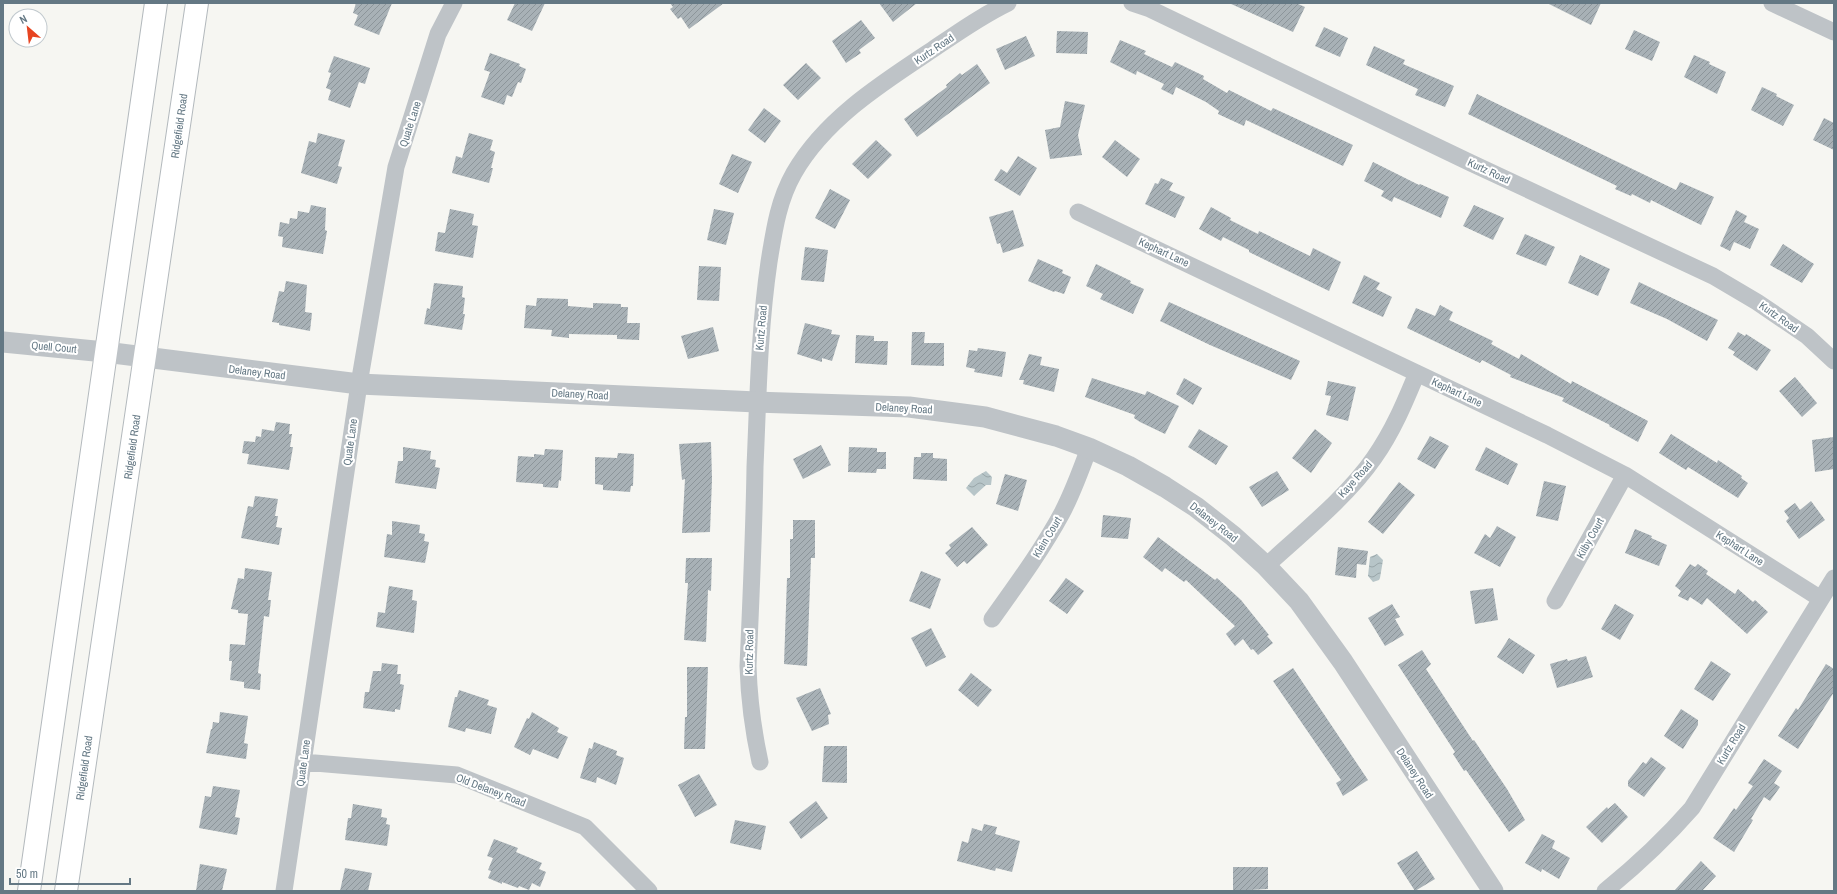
<svg xmlns="http://www.w3.org/2000/svg" width="1837" height="894" viewBox="0 0 1837 894" font-family="'Archivo Narrow',sans-serif">
  <style>
    .water { fill: url(#water-waves) }
    .building { fill: url(#building-hatch) }
    .lines { fill: none; stroke-linecap: round; stroke-linejoin: round }
    .secondary-casing { stroke: #b3b9bd; stroke-width: 24 }
    .minor { stroke: #bec3c7; stroke-width: 17 }
    .tertiary { stroke: #bec3c7; stroke-width: 21 }
    .secondary { stroke: #fff; stroke-width: 22 }
    .labels { text-anchor: middle; dominant-baseline: central; stroke-width: 4; stroke-linejoin: round; paint-order: stroke }
    .street-label { font-size: 11px; fill: #647884; stroke: #fff }
  </style>
  <defs>
    <pattern id="water-waves" width="16" height="10" patternUnits="userSpaceOnUse"><rect width="16" height="10" fill="#b7c5c8"/><path d="M0 5q4-4 8 0t8 0" fill="none" stroke="#98a5a8"/></pattern>
    <pattern id="building-hatch" width="6" height="6" patternUnits="userSpaceOnUse"><rect width="6" height="6" fill="#a8b1b6"/><path d="M-1 1l2-2M0 6l6-6M5 7l2-2" fill="none" stroke="#8c959a"/></pattern>
  </defs>
  <rect width="100%" height="100%" fill="#f6f6f2"/>
  <path class="water" d="M 986,471 L 992,477 L 991,485 L 986,485 L 974,496 L 966,488 L 974,478 Z
    M 1377,554 L 1383,560 L 1380,578 L 1379,580 L 1373,582 L 1368,576 L 1370,557 Z"/>
  <path class="building" d="M 356,3 L 392,3 L 379,35 L 354,25 L 358,15 L 353,13 Z
    M 515,3 L 545,3 L 532,31 L 507,20 Z
    M 670,3 L 724,3 L 689,29 L 681,17 L 678,19 L 670,9 L 673,7 Z
    M 879,3 L 917,3 L 893,22 Z
    M 1229,3 L 1296,3 L 1305,7 L 1293,32 Z
    M 1547,3 L 1601,3 L 1591,25 Z
    M 861,20 L 875,38 L 859,50 L 861,53 L 846,63 L 832,41 Z
    M 1324,27 L 1348,38 L 1340,57 L 1315,46 Z
    M 1634,30 L 1660,42 L 1652,61 L 1625,49 Z
    M 1057,31 L 1088,32 L 1087,54 L 1056,53 Z
    M 1026,36 L 1035,56 L 1005,70 L 996,49 Z
    M 1120,40 L 1146,51 L 1144,54 L 1172,67 L 1175,62 L 1204,76 L 1203,79 L 1227,93 L 1229,90 L 1271,111 L 1273,108 L 1353,145 L 1343,166 L 1246,120 L 1244,126 L 1218,114 L 1219,111 L 1206,102 L 1176,87 L 1173,95 L 1161,89 L 1164,84 L 1137,71 L 1136,75 L 1110,62 Z
    M 1374,46 L 1405,60 L 1403,64 L 1454,86 L 1445,107 L 1415,95 L 1418,89 L 1366,65 Z
    M 490,53 L 520,64 L 519,66 L 526,69 L 521,83 L 518,82 L 512,97 L 507,95 L 504,105 L 481,97 L 490,72 L 484,70 Z
    M 1694,55 L 1710,62 L 1709,64 L 1726,72 L 1717,94 L 1684,77 Z
    M 334,56 L 370,68 L 365,84 L 359,82 L 350,108 L 328,100 L 331,90 L 326,88 L 331,73 L 328,72 Z
    M 806,63 L 821,78 L 798,100 L 783,85 Z
    M 977,64 L 990,83 L 917,137 L 904,119 L 947,87 L 946,85 L 960,73 L 962,75 Z
    M 1762,87 L 1777,94 L 1776,96 L 1794,105 L 1783,126 L 1751,110 Z
    M 1477,94 L 1676,190 L 1680,182 L 1714,197 L 1701,225 L 1651,200 L 1650,203 L 1632,194 L 1631,196 L 1615,189 L 1617,186 L 1468,114 Z
    M 1065,101 L 1085,105 L 1078,135 L 1082,155 L 1050,159 L 1045,130 L 1060,127 Z
    M 764,108 L 781,121 L 765,143 L 748,130 Z
    M 1824,118 L 1834,123 L 1834,150 L 1813,140 Z
    M 318,133 L 345,140 L 338,166 L 342,167 L 337,184 L 301,173 L 309,141 L 316,143 Z
    M 469,133 L 493,140 L 490,150 L 495,152 L 491,168 L 493,168 L 489,183 L 452,173 L 456,156 L 462,158 Z
    M 876,140 L 892,155 L 868,179 L 852,164 Z
    M 1115,140 L 1140,159 L 1127,177 L 1102,157 Z
    M 732,154 L 752,162 L 738,193 L 719,184 Z
    M 1018,156 L 1037,168 L 1020,196 L 994,180 L 1001,169 L 1007,173 Z
    M 1373,162 L 1419,185 L 1420,184 L 1449,197 L 1441,218 L 1394,197 L 1392,202 L 1381,196 L 1384,191 L 1364,181 Z
    M 1161,178 L 1173,183 L 1169,190 L 1185,197 L 1175,218 L 1145,204 L 1155,183 L 1158,184 Z
    M 830,189 L 850,200 L 835,229 L 815,218 Z
    M 311,205 L 326,208 L 325,230 L 327,231 L 323,254 L 282,247 L 283,237 L 278,236 L 280,222 L 289,224 L 290,218 L 297,219 L 298,211 L 309,213 Z
    M 1474,205 L 1504,218 L 1493,240 L 1463,226 Z
    M 1211,207 L 1231,218 L 1230,220 L 1258,234 L 1259,231 L 1310,256 L 1313,248 L 1341,262 L 1329,291 L 1249,252 L 1249,250 L 1223,237 L 1221,241 L 1199,229 Z
    M 450,209 L 474,214 L 472,225 L 478,226 L 473,258 L 435,251 L 438,232 L 445,233 Z
    M 714,209 L 734,213 L 726,245 L 707,240 Z
    M 1013,210 L 1024,246 L 1003,253 L 1000,243 L 997,244 L 989,217 Z
    M 1736,210 L 1747,216 L 1744,222 L 1759,229 L 1750,249 L 1734,242 L 1730,251 L 1720,246 Z
    M 1525,234 L 1555,247 L 1546,266 L 1516,254 Z
    M 1783,244 L 1814,264 L 1802,283 L 1770,265 Z
    M 805,247 L 828,250 L 824,282 L 801,280 Z
    M 1580,255 L 1610,269 L 1598,296 L 1568,283 Z
    M 1038,259 L 1063,270 L 1062,273 L 1071,277 L 1064,294 L 1055,291 L 1054,292 L 1028,281 Z
    M 1096,264 L 1131,281 L 1130,283 L 1144,289 L 1133,314 L 1100,299 L 1103,294 L 1086,286 Z
    M 699,266 L 721,267 L 719,301 L 697,300 Z
    M 1364,275 L 1380,283 L 1376,289 L 1392,297 L 1383,317 L 1352,303 Z
    M 286,281 L 307,285 L 305,312 L 312,313 L 310,331 L 279,325 L 279,323 L 272,322 L 279,291 L 284,292 Z
    M 1639,282 L 1718,320 L 1707,341 L 1667,319 L 1630,303 Z
    M 434,283 L 463,286 L 462,297 L 465,298 L 463,314 L 465,314 L 462,330 L 424,324 L 427,308 L 430,309 Z
    M 537,298 L 568,299 L 568,306 L 593,308 L 593,303 L 621,304 L 621,307 L 628,307 L 627,323 L 640,323 L 639,340 L 617,339 L 617,335 L 569,334 L 569,338 L 551,336 L 552,330 L 524,328 L 526,305 L 536,306 Z
    M 1169,302 L 1300,361 L 1291,380 L 1210,345 L 1160,321 Z
    M 1440,305 L 1453,312 L 1449,320 L 1493,341 L 1491,344 L 1519,359 L 1521,354 L 1571,384 L 1572,381 L 1648,421 L 1638,442 L 1609,426 L 1610,425 L 1562,401 L 1564,398 L 1510,377 L 1511,375 L 1482,360 L 1480,363 L 1407,328 L 1416,308 L 1435,316 Z
    M 805,323 L 832,330 L 831,334 L 840,335 L 832,361 L 822,358 L 822,362 L 797,354 Z
    M 713,327 L 719,351 L 688,359 L 681,336 Z
    M 912,332 L 925,332 L 924,343 L 944,343 L 944,366 L 911,365 Z
    M 1738,332 L 1745,336 L 1746,334 L 1771,350 L 1757,371 L 1733,355 L 1735,352 L 1728,348 Z
    M 856,335 L 874,336 L 874,341 L 888,341 L 887,365 L 855,363 Z
    M 978,348 L 1006,352 L 1002,377 L 974,372 L 975,369 L 966,367 L 969,350 L 977,351 Z
    M 1029,354 L 1042,357 L 1040,365 L 1059,369 L 1054,392 L 1023,384 L 1024,380 L 1019,380 Z
    M 1795,377 L 1817,403 L 1802,417 L 1779,391 Z
    M 1092,378 L 1145,395 L 1147,391 L 1179,406 L 1165,434 L 1140,422 L 1134,418 L 1135,415 L 1085,397 Z
    M 1184,378 L 1202,388 L 1193,405 L 1176,394 Z
    M 1328,381 L 1356,387 L 1348,421 L 1326,415 L 1331,396 L 1325,395 Z
    M 276,422 L 290,424 L 289,434 L 292,434 L 290,447 L 293,447 L 289,470 L 247,464 L 249,454 L 242,453 L 244,441 L 255,442 L 256,436 L 261,437 L 262,429 L 274,431 Z
    M 1199,429 L 1228,446 L 1216,465 L 1188,447 Z
    M 1315,429 L 1332,443 L 1311,473 L 1292,458 Z
    M 1671,434 L 1717,463 L 1718,460 L 1742,476 L 1741,478 L 1748,483 L 1738,498 L 1688,467 L 1686,470 L 1659,453 Z
    M 1430,436 L 1449,446 L 1435,469 L 1417,459 Z
    M 1834,437 L 1834,469 L 1815,472 L 1812,440 Z
    M 711,442 L 712,479 L 710,532 L 682,533 L 685,479 L 682,480 L 679,444 Z
    M 821,445 L 831,465 L 803,479 L 793,459 Z
    M 403,447 L 431,451 L 430,459 L 436,460 L 435,467 L 440,468 L 436,489 L 395,483 L 398,461 L 403,461 Z
    M 849,447 L 877,448 L 877,452 L 886,452 L 886,469 L 877,469 L 876,473 L 848,472 Z
    M 1486,447 L 1518,464 L 1508,485 L 1475,470 Z
    M 545,449 L 563,450 L 561,481 L 559,480 L 558,488 L 543,487 L 543,484 L 516,482 L 518,456 L 534,457 L 534,454 L 544,455 Z
    M 618,453 L 634,454 L 633,486 L 631,486 L 630,492 L 603,490 L 603,485 L 595,484 L 595,457 L 617,458 Z
    M 921,453 L 933,453 L 933,458 L 947,459 L 947,481 L 913,479 L 914,457 L 921,457 Z
    M 1277,471 L 1289,490 L 1262,507 L 1249,487 Z
    M 1005,474 L 1027,480 L 1018,511 L 996,504 Z
    M 1544,481 L 1566,486 L 1558,521 L 1536,516 Z
    M 1399,482 L 1415,495 L 1383,534 L 1368,522 Z
    M 255,496 L 278,499 L 275,516 L 278,516 L 276,527 L 282,528 L 279,545 L 241,538 L 248,506 L 253,507 Z
    M 1811,501 L 1825,520 L 1799,539 L 1786,521 L 1789,518 L 1784,511 L 1795,503 L 1800,510 Z
    M 1103,515 L 1131,518 L 1128,539 L 1101,537 Z
    M 793,520 L 815,520 L 815,558 L 811,558 L 807,666 L 784,664 L 787,578 L 790,578 L 790,539 L 793,539 Z
    M 392,521 L 420,525 L 419,533 L 425,534 L 424,541 L 429,542 L 425,563 L 384,557 L 387,534 L 392,535 Z
    M 1497,526 L 1516,537 L 1500,567 L 1474,553 L 1485,534 L 1490,538 Z
    M 972,527 L 988,545 L 967,564 L 964,561 L 957,567 L 945,553 L 951,548 L 949,545 Z
    M 1635,529 L 1652,536 L 1651,538 L 1667,545 L 1659,566 L 1625,553 Z
    M 1158,537 L 1215,580 L 1217,578 L 1241,600 L 1269,635 L 1267,636 L 1273,643 L 1258,655 L 1253,649 L 1251,650 L 1243,639 L 1235,646 L 1226,634 L 1235,626 L 1186,580 L 1184,582 L 1165,568 L 1162,572 L 1143,557 Z
    M 1338,547 L 1368,551 L 1366,565 L 1357,564 L 1356,578 L 1335,575 Z
    M 686,558 L 712,558 L 711,591 L 708,590 L 706,642 L 684,640 L 688,583 L 685,583 Z
    M 1690,564 L 1695,567 L 1698,564 L 1708,571 L 1706,574 L 1735,594 L 1738,589 L 1753,602 L 1755,600 L 1768,612 L 1747,634 L 1707,598 L 1702,605 L 1690,597 L 1688,601 L 1678,596 L 1681,591 L 1675,586 Z
    M 245,568 L 272,572 L 268,600 L 271,600 L 269,617 L 264,616 L 258,673 L 261,674 L 260,690 L 244,688 L 244,682 L 230,680 L 232,661 L 229,661 L 230,644 L 245,645 L 248,614 L 238,613 L 238,610 L 231,609 L 238,578 L 244,579 Z
    M 921,571 L 941,579 L 930,609 L 909,601 Z
    M 1066,578 L 1084,591 L 1067,614 L 1049,601 Z
    M 389,586 L 413,590 L 412,600 L 417,601 L 414,633 L 376,627 L 378,612 L 385,613 Z
    M 1493,588 L 1498,620 L 1475,624 L 1470,591 Z
    M 1392,604 L 1400,617 L 1395,619 L 1404,635 L 1385,646 L 1368,618 Z
    M 1615,604 L 1634,615 L 1620,640 L 1601,629 Z
    M 931,628 L 946,657 L 926,667 L 911,638 Z
    M 1509,638 L 1535,655 L 1523,674 L 1497,657 Z
    M 1422,650 L 1431,664 L 1426,669 L 1473,741 L 1474,740 L 1507,789 L 1525,820 L 1509,832 L 1466,770 L 1464,771 L 1453,754 L 1455,752 L 1398,665 Z
    M 1586,656 L 1593,677 L 1557,688 L 1550,664 L 1567,659 L 1568,661 Z
    M 1711,661 L 1731,674 L 1713,701 L 1694,689 Z
    M 382,663 L 398,665 L 397,674 L 401,674 L 400,684 L 404,685 L 400,710 L 395,709 L 395,712 L 363,708 L 365,692 L 369,692 L 373,671 L 381,671 Z
    M 1826,664 L 1834,669 L 1834,692 L 1798,749 L 1778,736 L 1796,708 L 1798,710 Z
    M 687,667 L 708,667 L 705,749 L 684,749 L 685,717 L 687,717 Z
    M 1293,668 L 1368,780 L 1343,796 L 1336,783 L 1341,780 L 1273,681 Z
    M 971,673 L 992,690 L 978,707 L 958,690 Z
    M 820,688 L 831,714 L 828,715 L 829,724 L 812,731 L 796,698 Z
    M 459,690 L 489,700 L 487,705 L 497,708 L 491,734 L 466,728 L 465,732 L 448,727 L 455,697 L 457,697 Z
    M 1681,709 L 1698,720 L 1698,725 L 1683,749 L 1664,736 Z
    M 220,712 L 248,716 L 244,743 L 248,744 L 246,759 L 206,753 L 211,729 L 212,729 L 213,722 L 219,723 Z
    M 532,712 L 559,728 L 557,732 L 568,737 L 558,759 L 533,749 L 530,755 L 514,747 L 527,718 L 529,719 Z
    M 594,742 L 617,751 L 616,755 L 624,758 L 616,785 L 597,777 L 596,783 L 580,778 L 589,748 L 592,749 Z
    M 824,746 L 847,746 L 847,783 L 822,782 Z
    M 1651,757 L 1666,768 L 1644,797 L 1628,786 L 1628,781 L 1643,762 L 1646,764 Z
    M 1764,759 L 1782,771 L 1774,783 L 1780,787 L 1770,801 L 1764,797 L 1751,819 L 1753,820 L 1734,852 L 1713,838 L 1734,808 L 1736,810 L 1753,786 L 1748,783 Z
    M 699,774 L 717,805 L 695,817 L 678,785 Z
    M 213,786 L 240,790 L 235,817 L 240,818 L 237,835 L 199,828 L 205,796 L 211,797 Z
    M 816,801 L 828,818 L 801,839 L 789,822 Z
    M 1615,803 L 1628,817 L 1602,843 L 1586,827 L 1607,807 L 1608,809 Z
    M 353,804 L 382,809 L 381,817 L 387,818 L 386,824 L 390,825 L 387,846 L 345,840 L 348,818 L 351,818 Z
    M 735,820 L 766,826 L 761,850 L 730,843 Z
    M 984,824 L 997,827 L 995,834 L 1020,841 L 1012,872 L 996,868 L 995,871 L 957,861 L 962,841 L 968,843 L 972,828 L 982,831 Z
    M 1542,834 L 1555,841 L 1552,848 L 1570,858 L 1559,879 L 1542,869 L 1541,872 L 1525,863 Z
    M 494,839 L 518,848 L 516,852 L 542,863 L 539,869 L 546,872 L 540,887 L 532,883 L 529,890 L 519,886 L 518,888 L 502,882 L 502,884 L 488,878 L 491,871 L 488,870 L 493,858 L 487,856 Z
    M 1417,851 L 1435,879 L 1415,891 L 1397,863 Z
    M 1701,861 L 1716,876 L 1702,891 L 1674,891 Z
    M 200,864 L 227,869 L 222,891 L 196,891 Z
    M 1233,867 L 1268,867 L 1268,889 L 1233,891 Z
    M 345,868 L 372,873 L 368,891 L 340,891 Z"/>
  <g class="lines">
    <defs>
      <path id="secondary" d="M 29,891 L 156,3
        M 66,891 L 197,3"/>
    </defs>
    <use href="#secondary" class="secondary-casing"/>
    <path class="minor" d="M 1132,3 L 1150,9 L 1471,163 L 1713,276 L 1757,302 L 1807,336 L 1834,361
      M 1772,3 L 1834,32
      M 1078,212 L 1547,435 L 1625,475 L 1821,599
      M 1266,566 C 1301,534 1348,496 1374,458 C 1393,431 1405,402 1417,373
      M 1555,601 L 1625,475
      M 992,619 C 1017,584 1042,550 1062,513 C 1073,492 1081,470 1089,448
      M 303,762 L 457,775 L 585,827 L 649,891
      M 760,762 C 753,730 749,699 748,666 C 751,600 754,533 755,467 C 758,399 759,330 769,262 C 774,231 778,201 794,173 C 825,119 882,83 932,50 C 957,33 981,16 1008,3
      M 284,891 L 359,384 L 396,167 L 438,34 L 454,3
      M 1605,891 C 1637,865 1665,839 1692,808 L 1834,578"/>
    <path class="tertiary" d="M 3,342 L 105,352 L 359,384 L 757,402 L 909,407 L 985,417 L 1056,436 L 1089,448 L 1128,466 L 1165,487 L 1196,507 L 1233,536 L 1266,566 L 1299,601 L 1343,662 L 1493,891"/>
    <use href="#secondary" class="secondary"/>
  </g>
  <g class="labels">
    <g class="street-label">
      <text transform="translate(934 49) rotate(-34)">Kurtz Road</text>
      <text transform="translate(410 124) rotate(-72)">Quate Lane</text>
      <text transform="translate(179 126) rotate(-82)">Ridgefield Road</text>
      <text transform="translate(1489 171) rotate(25)">Kurtz Road</text>
      <text transform="translate(1164 252) rotate(25)">Kephart Lane</text>
      <text transform="translate(1779 317) rotate(35)">Kurtz Road</text>
      <text transform="translate(761 328) rotate(-85)">Kurtz Road</text>
      <text transform="translate(54 347) rotate(5)">Quell Court</text>
      <text transform="translate(257 372) rotate(7)">Delaney Road</text>
      <text transform="translate(1457 392) rotate(25)">Kephart Lane</text>
      <text transform="translate(580 394) rotate(3)">Delaney Road</text>
      <text transform="translate(904 408) rotate(3)">Delaney Road</text>
      <text transform="translate(350 442) rotate(-82)">Quate Lane</text>
      <text transform="translate(132 447) rotate(-82)">Ridgefield Road</text>
      <text transform="translate(1355 479) rotate(-48)">Kaye Road</text>
      <text transform="translate(1214 522) rotate(38)">Delaney Road</text>
      <text transform="translate(1047 537) rotate(-59)">Klein Court</text>
      <text transform="translate(1590 538) rotate(-61)">Kilby Court</text>
      <text transform="translate(1740 548) rotate(33)">Kephart Lane</text>
      <text transform="translate(749 652) rotate(-89)">Kurtz Road</text>
      <text transform="translate(1731 744) rotate(-59)">Kurtz Road</text>
      <text transform="translate(303 763) rotate(-82)">Quate Lane</text>
      <text transform="translate(84 768) rotate(-82)">Ridgefield Road</text>
      <text transform="translate(1415 773) rotate(57)">Delaney Road</text>
      <text transform="translate(491 790) rotate(21)">Old Delaney Road</text>
    </g>
  </g>
  <rect width="1837" height="894" fill="none" stroke="#647884" stroke-width="8"/>
  <g transform="translate(28 28) rotate(332)"><circle r="19" fill="#ffffff" stroke="#c1c9ce"/>
  <path d="M0-3L7 15L0 10L-7 15Z" fill="#e74421"/>
  <text y="-6" font-size="11" font-weight="bold" text-anchor="middle" fill="#647884">N</text>
  </g>
  <path d="M10 878v6h120v-6" fill="none" stroke="#647884" stroke-width="2"/>
  <text x="16" y="878" font-size="12" fill="#647884" stroke="#ffffff" stroke-width="3" paint-order="stroke">50 m</text>
</svg>
